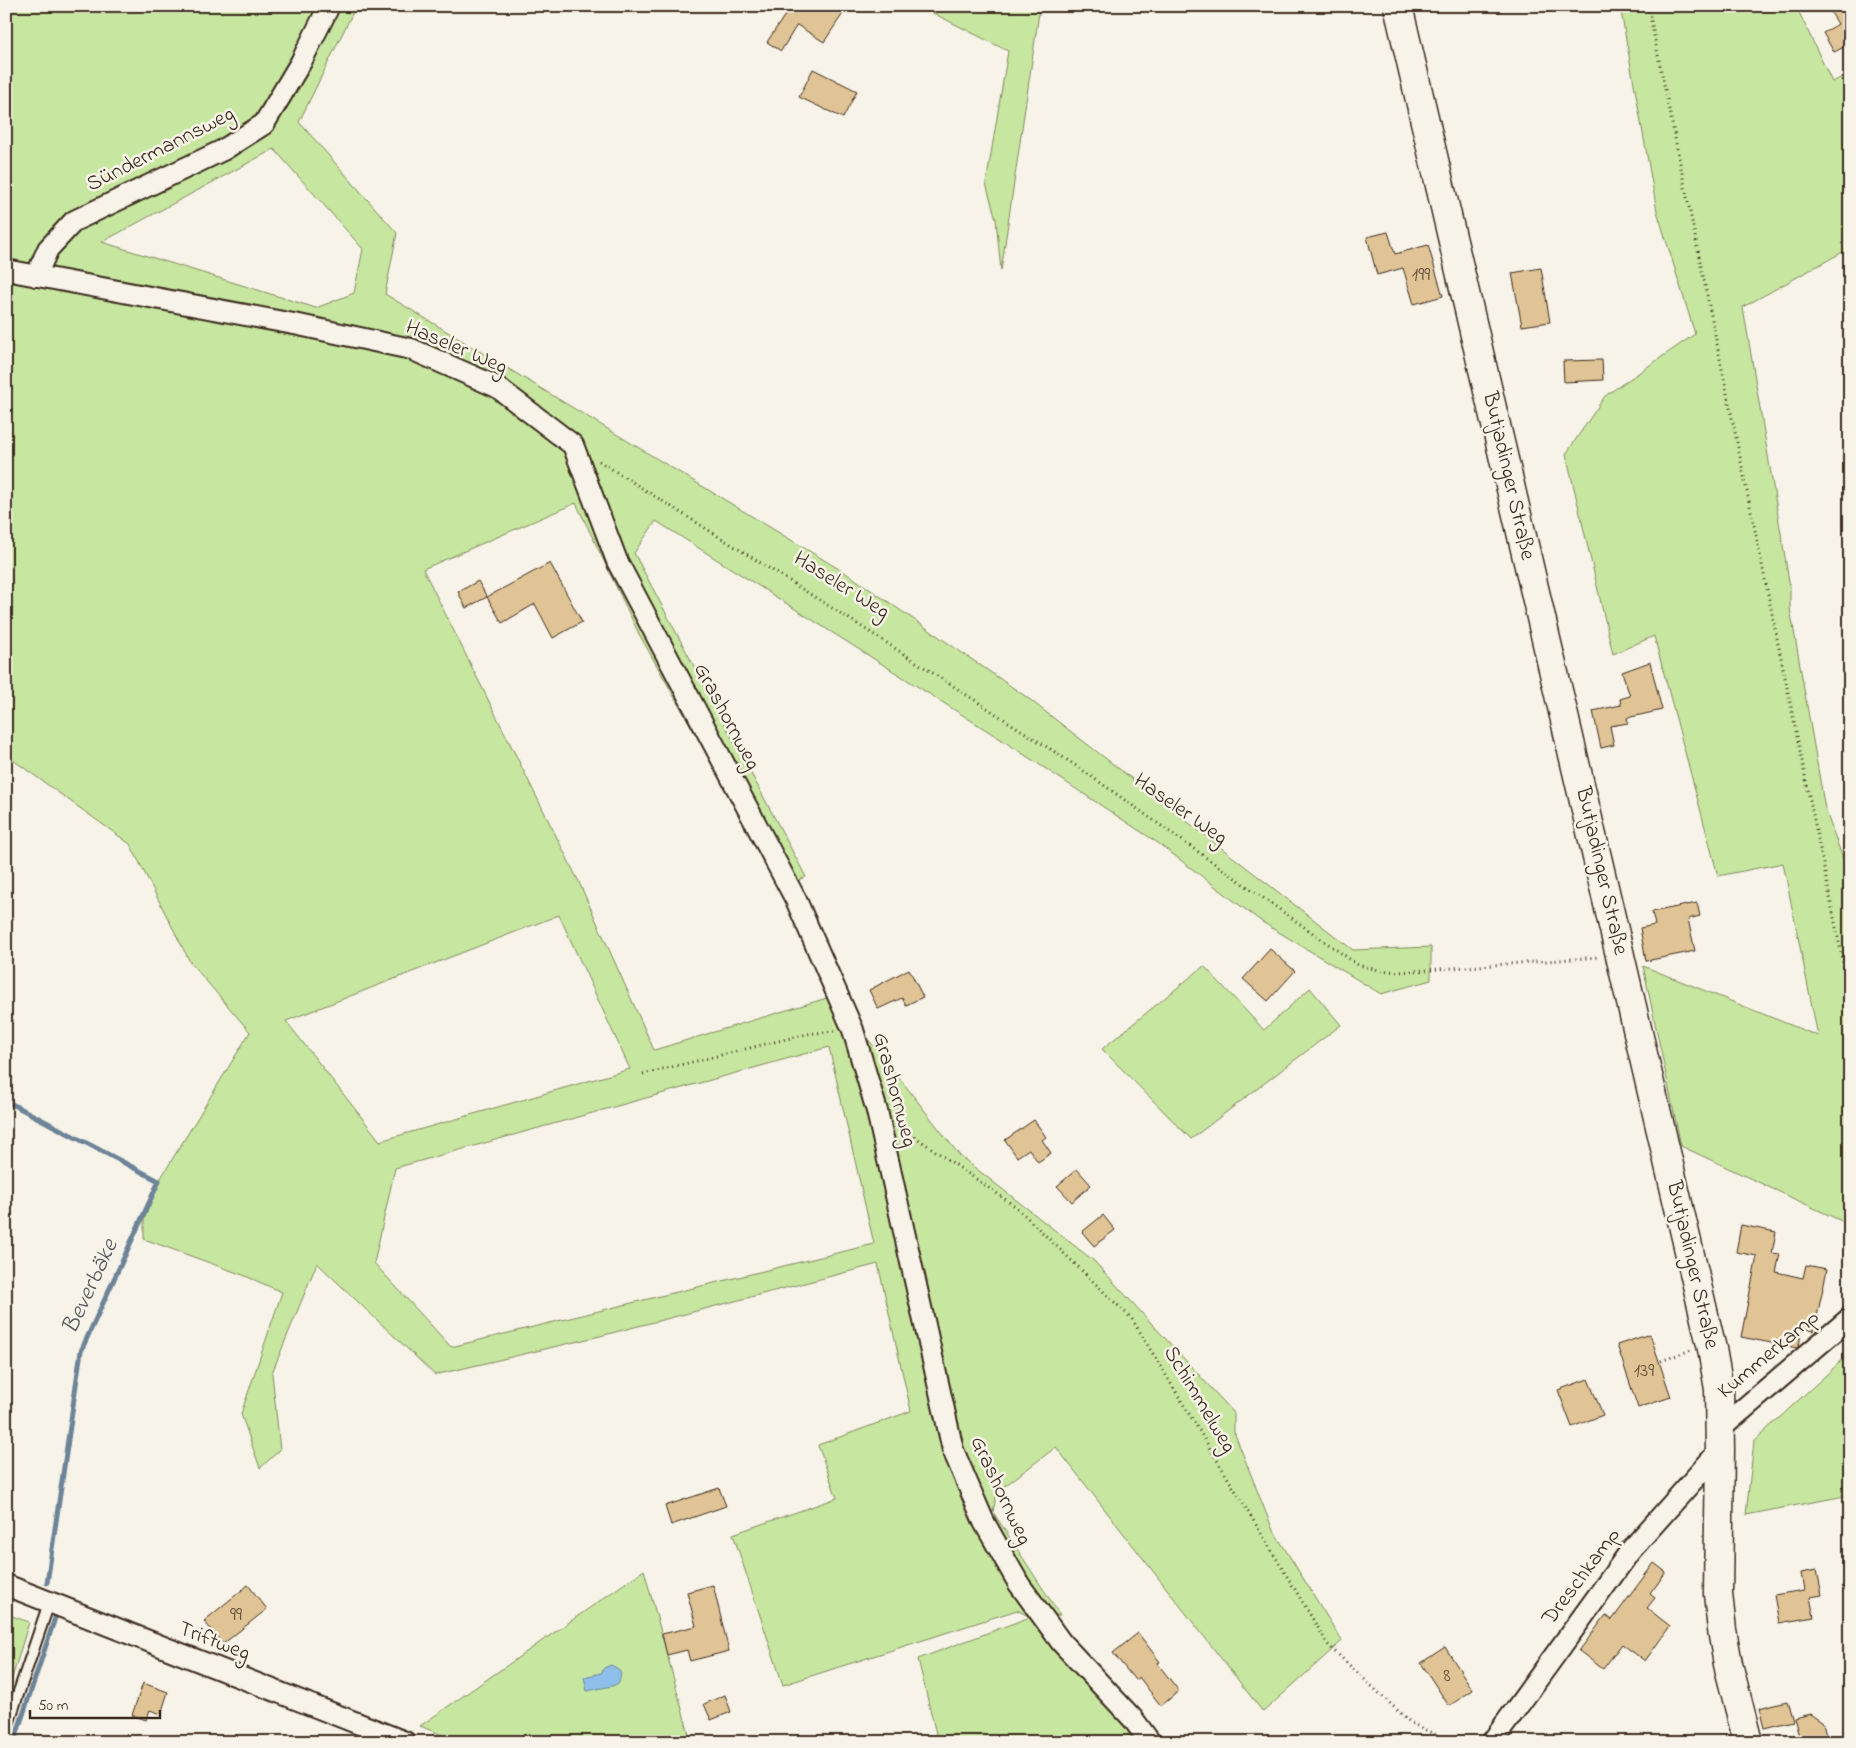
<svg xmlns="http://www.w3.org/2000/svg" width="1856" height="1748" viewBox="0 0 1856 1748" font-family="'Indie Flower',sans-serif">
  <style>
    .green { fill: #c7e7a0; stroke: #81885f; fill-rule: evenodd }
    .water { fill: #8ebfea; stroke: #6d8398 }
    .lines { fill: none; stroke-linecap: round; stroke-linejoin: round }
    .stream { stroke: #6d8398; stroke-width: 5 }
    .building { fill: #e1c495; stroke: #3b2a1e }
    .lane-casing { stroke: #3b2a1e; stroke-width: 14 }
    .street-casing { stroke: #3b2a1e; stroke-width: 24 }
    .secondary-casing { stroke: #3b2a1e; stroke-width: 31 }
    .path { stroke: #3b2a1e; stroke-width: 3; stroke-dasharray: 1 4; stroke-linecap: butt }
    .lane { stroke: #f7f3e8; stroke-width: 10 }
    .street { stroke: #f7f3e8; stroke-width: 20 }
    .secondary { stroke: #f7f3e8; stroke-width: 28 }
    .labels { text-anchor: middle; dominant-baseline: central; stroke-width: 5; stroke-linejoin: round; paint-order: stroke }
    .number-label { font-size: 20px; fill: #64503c }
    .street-label { font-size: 22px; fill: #3b2a1e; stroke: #f7f3e8 }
    .water-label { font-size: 24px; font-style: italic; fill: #54575b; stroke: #f7f3e8 }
  </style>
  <rect width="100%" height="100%" fill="#f7f3e8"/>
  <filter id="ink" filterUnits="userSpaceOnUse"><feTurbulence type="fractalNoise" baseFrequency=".02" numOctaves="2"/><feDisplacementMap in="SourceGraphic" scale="10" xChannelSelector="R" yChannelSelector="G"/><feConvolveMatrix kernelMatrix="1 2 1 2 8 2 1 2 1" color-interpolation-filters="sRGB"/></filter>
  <g filter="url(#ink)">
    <path class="green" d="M 6,6 L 356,6 L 299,122 L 397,233 L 385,294 L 852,577 L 1025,696 L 1353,950 L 1431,947 L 1431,980 L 1381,994 L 1262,922 L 1158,843 L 1002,740 L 656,521 L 634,553 L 806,877 L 782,888 L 639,634 L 576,503 L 423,569 L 578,880 L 654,1050 L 827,998 L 876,1048 L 960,1156 L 1094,1261 L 1234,1413 L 1234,1432 L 1272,1528 L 1342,1641 L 1263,1712 L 1056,1447 L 997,1492 L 993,1512 L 1060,1615 L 1031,1617 L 1142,1742 L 938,1742 L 918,1659 L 1030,1617 L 1017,1610 L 783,1685 L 733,1534 L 837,1498 L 818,1445 L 911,1411 L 878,1264 L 600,1336 L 435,1375 L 317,1263 L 272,1373 L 280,1450 L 260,1468 L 241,1414 L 282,1292 L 243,1275 L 144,1239 L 144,1220 L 159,1181 L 250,1032 L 190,962 L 130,844 L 6,755 ZM 274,149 L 363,249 L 354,293 L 316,308 L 102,242 ZM 559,915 L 630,1069 L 380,1141 L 286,1021 ZM 829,1047 L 874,1244 L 451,1347 L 374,1263 L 395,1168 Z
      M 919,6 L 1040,6 L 1001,271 L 996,219 L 986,184 L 1008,51 Z
      M 1620,6 L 1796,6 L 1832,82 L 1849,74 L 1850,76 L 1850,248 L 1743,307 L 1790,587 L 1790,608 L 1825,809 L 1850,878 L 1850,1225 L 1681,1146 L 1643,966 L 1818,1036 L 1783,863 L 1718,876 L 1654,636 L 1613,654 L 1566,454 L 1605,396 L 1695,334 L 1657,211 Z
      M 1204,966 L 1264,1030 L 1310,988 L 1341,1025 L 1191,1139 L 1102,1049 Z
      M 1850,1353 L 1850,1495 L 1746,1515 L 1754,1441 Z
      M 644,1570 L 691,1742 L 459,1742 L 420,1726 Z
      M 6,1614 L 29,1622 L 6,1698 Z"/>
    <path class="water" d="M 611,1665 L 617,1668 L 621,1673 L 619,1683 L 612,1686 L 587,1691 L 584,1677 L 601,1673 L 604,1668 Z"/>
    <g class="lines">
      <path class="stream" d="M 6,1101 L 159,1181 L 81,1351 L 47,1583
        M 14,1742 L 55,1618"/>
    </g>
    <path class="building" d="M 791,6 L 848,6 L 824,42 L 797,25 L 781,51 L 767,42 Z
      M 1827,6 L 1850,6 L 1850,44 L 1834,52 L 1823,33 L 1838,24 Z
      M 813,69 L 857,91 L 843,118 L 799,97 Z
      M 1388,232 L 1395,254 L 1428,245 L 1443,296 L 1414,304 L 1403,268 L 1377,275 L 1367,237 Z
      M 1541,268 L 1550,322 L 1522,326 L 1512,273 Z
      M 1602,360 L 1603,380 L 1564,382 L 1563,361 Z
      M 550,563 L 582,622 L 553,638 L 535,604 L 502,623 L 487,597 Z
      M 478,581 L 487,597 L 466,608 L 458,592 Z
      M 1650,662 L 1662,710 L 1627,718 L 1628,723 L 1610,726 L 1614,745 L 1601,748 L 1593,711 L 1621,705 L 1620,699 L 1630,696 L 1622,672 Z
      M 1697,903 L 1700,916 L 1688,919 L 1695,951 L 1646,961 L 1640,928 L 1655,925 L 1652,912 Z
      M 1270,949 L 1295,971 L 1268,1001 L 1243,979 Z
      M 909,969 L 923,997 L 906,1005 L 902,998 L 878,1009 L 869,990 Z
      M 1034,1120 L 1046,1137 L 1042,1140 L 1051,1153 L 1038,1162 L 1029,1149 L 1017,1157 L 1005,1140 Z
      M 1077,1169 L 1091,1185 L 1072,1202 L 1057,1186 Z
      M 1103,1215 L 1115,1230 L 1094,1246 L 1082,1232 Z
      M 1741,1225 L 1776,1232 L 1772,1253 L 1780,1254 L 1776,1272 L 1803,1278 L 1806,1265 L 1827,1269 L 1814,1331 L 1802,1328 L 1799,1346 L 1797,1348 L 1741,1337 L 1757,1256 L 1736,1252 Z
      M 1650,1334 L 1671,1397 L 1638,1408 L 1617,1345 Z
      M 1588,1379 L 1603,1415 L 1572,1427 L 1558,1390 Z
      M 719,1488 L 726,1506 L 671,1525 L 665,1506 Z
      M 1654,1563 L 1666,1572 L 1650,1594 L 1655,1598 L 1647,1608 L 1670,1626 L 1645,1661 L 1622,1644 L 1603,1669 L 1579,1651 L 1606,1615 L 1612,1620 Z
      M 1817,1570 L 1822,1595 L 1810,1597 L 1814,1617 L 1779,1623 L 1774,1595 L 1804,1590 L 1801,1573 Z
      M 248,1585 L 267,1609 L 223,1644 L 204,1621 Z
      M 713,1585 L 729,1651 L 690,1661 L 687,1650 L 667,1655 L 662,1634 L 696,1626 L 687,1592 Z
      M 1138,1633 L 1160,1662 L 1157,1663 L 1179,1691 L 1161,1706 L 1139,1677 L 1135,1680 L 1113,1653 Z
      M 1445,1647 L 1473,1690 L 1449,1706 L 1421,1663 Z
      M 143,1683 L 168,1692 L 161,1714 L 150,1710 L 146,1720 L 132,1715 Z
      M 725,1695 L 731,1712 L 711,1720 L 704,1704 Z
      M 1787,1701 L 1793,1721 L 1764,1728 L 1759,1708 Z
      M 1810,1714 L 1823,1723 L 1828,1742 L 1801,1742 L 1794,1718 Z"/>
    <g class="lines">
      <defs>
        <path id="lane" d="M 6,1730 L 49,1603"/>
        <path id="street" d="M 6,270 L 299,325 L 411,349 L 497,387 L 573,445 L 617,561 L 796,900 L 853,1030 L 877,1111 L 953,1450 L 984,1522 L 1019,1584 L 1061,1642 L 1133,1719 L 1150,1742
          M 36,276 L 48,249 L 74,221 L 223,150 L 264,124 L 301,62 L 329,6
          M 1720,1429 L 1850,1318
          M 6,1585 L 405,1742
          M 1492,1742 L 1631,1550 L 1720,1450"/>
        <path id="secondary" d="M 1398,6 L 1712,1349 L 1719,1389 L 1720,1450 L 1718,1594 L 1722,1630 L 1728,1664 L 1748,1742"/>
      </defs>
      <use href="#lane" class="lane-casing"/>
      <use href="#street" class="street-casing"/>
      <use href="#secondary" class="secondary-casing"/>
      <path class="path" d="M 1648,6 L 1850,996
        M 599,461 L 859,625 L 1081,769 L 1358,965 L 1378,970 L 1400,972 L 1599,957
        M 643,1074 L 807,1034 L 834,1031
        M 898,1125 L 1015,1206 L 1132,1319 L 1329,1646 L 1411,1723 L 1451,1742
        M 1661,1361 L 1691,1350"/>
      <use href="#lane" class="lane"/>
      <use href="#street" class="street"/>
      <use href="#secondary" class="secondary"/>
    </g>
  </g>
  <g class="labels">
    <g class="number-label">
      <text x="1421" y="275">199</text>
      <text x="1644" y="1371">139</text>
      <text x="236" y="1615">99</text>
      <text x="1447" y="1676">8</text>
    </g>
    <g class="street-label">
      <text transform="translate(161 150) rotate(-27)">Sündermannsweg</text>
      <text transform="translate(456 348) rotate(23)">Haseler Weg</text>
      <text transform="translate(1508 476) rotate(77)">Butjadinger Straße</text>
      <text transform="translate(841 586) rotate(32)">Haseler Weg</text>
      <text transform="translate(726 717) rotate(62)">Grashornweg</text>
      <text transform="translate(1180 810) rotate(35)">Haseler Weg</text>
      <text transform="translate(1601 871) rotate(77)">Butjadinger Straße</text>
      <text transform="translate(894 1090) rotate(75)">Grashornweg</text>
      <text transform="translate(1692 1265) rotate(77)">Butjadinger Straße</text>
      <text transform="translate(1769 1355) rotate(-40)">Kummerkamp</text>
      <text transform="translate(1199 1400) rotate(59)">Schimmelweg</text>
      <text transform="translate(1000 1491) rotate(65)">Grashornweg</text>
      <text transform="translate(1582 1577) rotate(-53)">Dreschkamp</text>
      <text transform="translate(214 1642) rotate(21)">Triftweg</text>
    </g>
    <g class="water-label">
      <text transform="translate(91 1287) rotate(-65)">Beverbäke</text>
    </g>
  </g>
  <rect width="1856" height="1748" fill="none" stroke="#f7f3e8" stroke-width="25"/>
  <rect x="12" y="12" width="1831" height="1723" fill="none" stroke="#3b2a1e" stroke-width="2" filter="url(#ink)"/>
  <path d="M30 1710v8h130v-8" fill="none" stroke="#3b2a1e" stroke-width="2.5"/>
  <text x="38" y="1710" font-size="15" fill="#3b2a1e" stroke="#f7f3e8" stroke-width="4" paint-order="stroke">50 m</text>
</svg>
